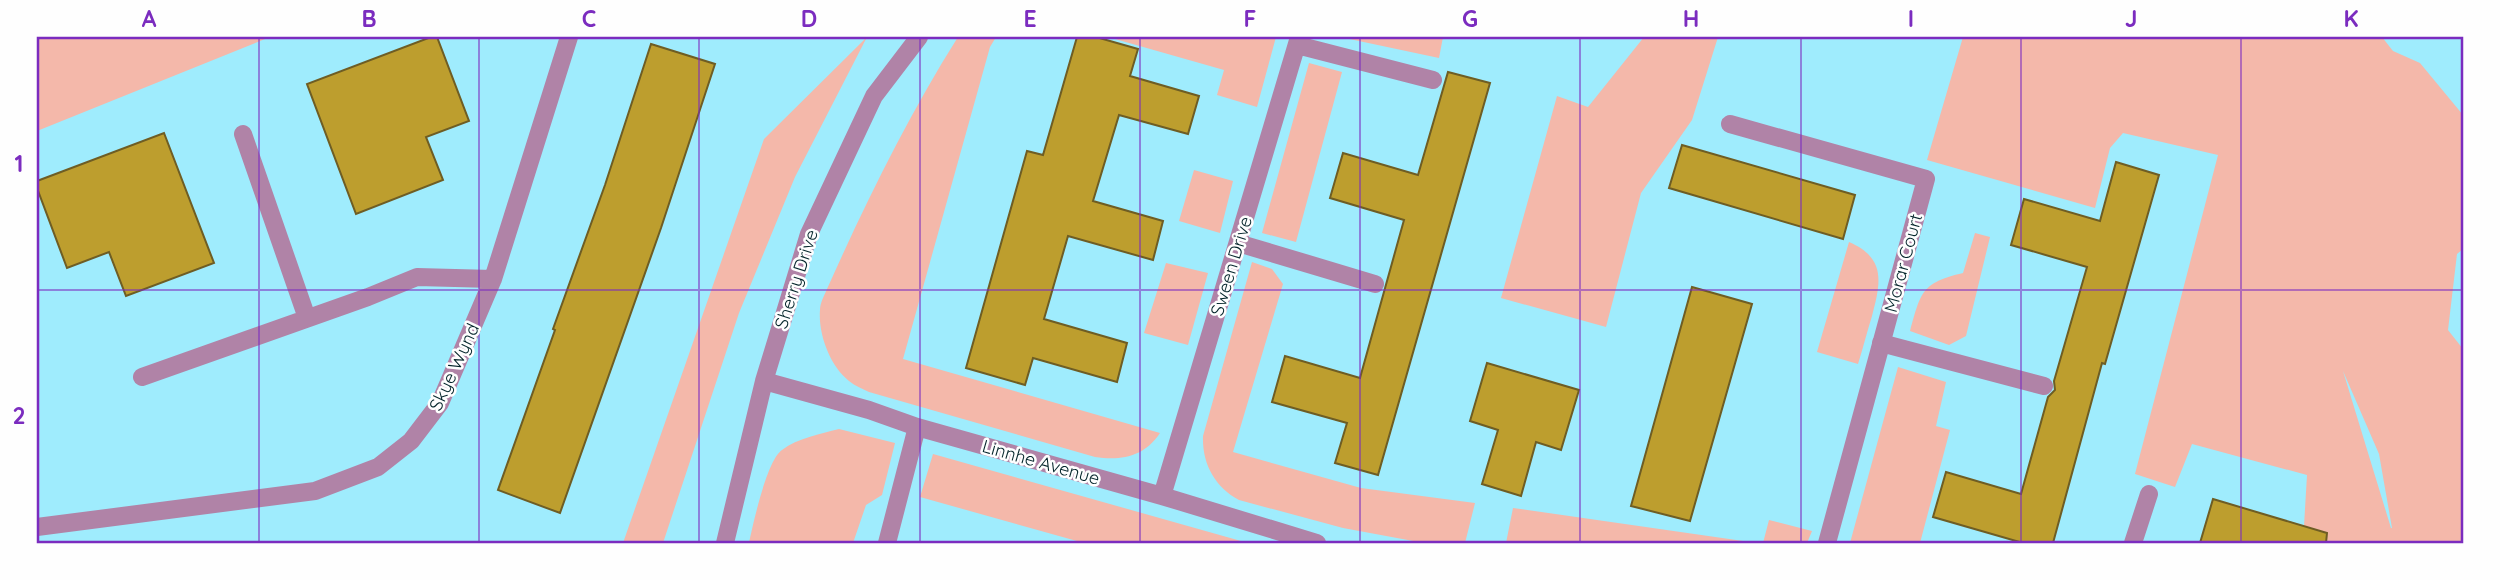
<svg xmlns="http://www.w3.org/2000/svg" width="2500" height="580" viewBox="0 0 2500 580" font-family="Quicksand,sans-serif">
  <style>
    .green { fill: #f4b8aa; fill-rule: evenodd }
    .building { fill: #bd9e2e; stroke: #6e5d24; stroke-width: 2 }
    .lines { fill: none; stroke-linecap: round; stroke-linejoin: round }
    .minor { stroke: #b083a7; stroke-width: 18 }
    .grid { fill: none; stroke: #7b2cbf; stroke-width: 2; stroke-opacity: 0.55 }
    .labels { text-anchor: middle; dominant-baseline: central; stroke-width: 5; stroke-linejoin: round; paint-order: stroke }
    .street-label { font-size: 18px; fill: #03242a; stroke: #fefefe }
    .neatline { fill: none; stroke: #7b2cbf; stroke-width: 2.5 }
    .grid-label { font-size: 23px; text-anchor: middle; font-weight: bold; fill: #7b2cbf }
  </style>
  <rect width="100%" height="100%" fill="#9fecfd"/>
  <path class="green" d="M 37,37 L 270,37 L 37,131 Z
    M 867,37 L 795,177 L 739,313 L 663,543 L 623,543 L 764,139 Z
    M 958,37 L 996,37 L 990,47 L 903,359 L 1160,433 C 1144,457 1121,461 1095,457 L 869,392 C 863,389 855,386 849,381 C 830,366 818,334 820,310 C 820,303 824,296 827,289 C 866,202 907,118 958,37 Z
    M 1108,37 L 1276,37 L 1257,107 L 1217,95 L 1224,70 Z
    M 1340,37 L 1443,37 L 1439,58 Z
    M 1644,37 L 1718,37 L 1692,120 L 1641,193 L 1606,327 L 1501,298 L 1557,96 L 1588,107 Z
    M 1963,37 L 2382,37 L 2393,51 L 2420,63 L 2463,115 L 2463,249 L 2457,254 L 2448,330 L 2463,349 L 2463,543 L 2303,543 L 2307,475 L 2192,444 L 2175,487 L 2135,474 L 2218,155 L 2123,133 L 2110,148 L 2095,208 L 1927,160 ZM 2343,371 L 2379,454 L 2392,528 L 2391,528 Z
    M 1309,63 L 1342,72 L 1296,242 L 1262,233 Z
    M 1194,170 L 1233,181 L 1220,233 L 1179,221 Z
    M 1975,233 L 1990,237 L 1966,336 L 1949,345 L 1910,331 C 1921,292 1921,283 1963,273 Z
    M 1849,242 C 1886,258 1881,282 1872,316 C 1867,332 1863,348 1858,364 L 1817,352 Z
    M 1252,262 L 1272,269 L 1283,284 L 1233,452 L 1361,488 L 1475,503 L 1465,543 L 1424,543 L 1343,528 L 1239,500 C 1215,487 1202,464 1203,436 Z
    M 1166,263 L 1208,273 L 1188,345 L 1144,333 Z
    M 1898,367 L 1946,382 L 1936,426 L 1950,430 L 1920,543 L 1850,543 Z
    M 839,429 L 895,443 L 882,495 L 866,505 L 853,543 L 749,543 C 753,524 767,460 782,450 C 798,438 820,434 839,429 Z
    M 933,454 L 1248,543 L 1084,543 L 920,497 Z
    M 1513,508 L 1757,543 L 1506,543 Z
    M 1769,520 L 1812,531 L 1807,543 L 1763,543 Z"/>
  <path class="building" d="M 431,37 L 437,37 L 469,121 L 426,137 L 443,180 L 356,214 L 307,84 Z
    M 1077,37 L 1096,37 L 1138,49 L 1130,76 L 1199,96 L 1188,134 L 1119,115 L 1093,201 L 1163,221 L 1153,260 L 1068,236 L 1044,319 L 1127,343 L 1117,382 L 1033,358 L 1025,385 L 966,368 L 1027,151 L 1043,155 Z
    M 651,44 L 715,64 L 661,228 L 560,513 L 498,490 L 555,330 L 553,329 L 605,185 Z
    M 1448,72 L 1490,83 L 1378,475 L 1335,463 L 1347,423 L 1272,402 L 1285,356 L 1360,378 L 1404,220 L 1330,198 L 1343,153 L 1418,175 Z
    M 164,133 L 214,263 L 126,296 L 109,252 L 67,268 L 37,188 L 37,181 Z
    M 1682,145 L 1855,195 L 1843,239 L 1669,188 Z
    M 2116,162 L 2159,175 L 2105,364 L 2102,363 L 2053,543 L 2023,543 L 1933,517 L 1946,472 L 2021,494 L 2048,397 L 2055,390 L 2054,381 L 2087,267 L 2011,245 L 2024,199 L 2100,221 Z
    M 1692,287 L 1752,304 L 1690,521 L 1631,506 Z
    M 1487,363 L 1579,390 L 1561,450 L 1536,442 L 1521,496 L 1482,484 L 1498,430 L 1470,421 Z
    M 2213,499 L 2327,533 L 2326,543 L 2200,543 Z"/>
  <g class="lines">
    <path class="minor" d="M 1297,45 L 1433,80
      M 1730,124 L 1926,179 L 1827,543
      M 243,134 L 307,318
      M 1238,243 L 1375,284
      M 1881,343 L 2044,386
      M 142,377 L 368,297 L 417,277 L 493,279
      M 764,381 L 869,410 L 917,427 L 1162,496 L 1317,543
      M 1162,496 L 1299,37
      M 37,527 L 315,491 L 378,467 L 411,441 L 440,403 L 493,279 L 569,37
      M 725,543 L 764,381 L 809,234 L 874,96 L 919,37
      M 887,543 L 917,427
      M 2133,543 L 2149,494"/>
  </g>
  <path class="grid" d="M 259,37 L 259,543M 479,37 L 479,543M 699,37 L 699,543M 920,37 L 920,543M 1140,37 L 1140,543M 1360,37 L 1360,543M 1580,37 L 1580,543M 1801,37 L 1801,543M 2021,37 L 2021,543M 2241,37 L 2241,543M 37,290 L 2463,290"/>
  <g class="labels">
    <g class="street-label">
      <text transform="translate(1903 263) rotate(-75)">Morar Court</text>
      <text transform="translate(1231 266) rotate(-73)">Sween Drive</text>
      <text transform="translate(796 279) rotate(-72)">Sherry Drive</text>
      <text transform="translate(454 367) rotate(-65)">Skye Wynd</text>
      <text transform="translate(1041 462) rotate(16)">Linnhe Avenue</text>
    </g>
  </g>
  <rect width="2500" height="580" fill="none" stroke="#fefefe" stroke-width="77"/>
  <rect x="38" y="38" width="2424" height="504" class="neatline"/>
  <g class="grid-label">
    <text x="149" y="27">A</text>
    <text x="369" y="27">B</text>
    <text x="589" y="27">C</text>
    <text x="809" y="27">D</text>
    <text x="1030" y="27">E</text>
    <text x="1250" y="27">F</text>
    <text x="1470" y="27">G</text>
    <text x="1691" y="27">H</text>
    <text x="1911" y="27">I</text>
    <text x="2131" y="27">J</text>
    <text x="2351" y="27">K</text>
    <text x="19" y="172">1</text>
    <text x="19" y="424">2</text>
  </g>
</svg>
